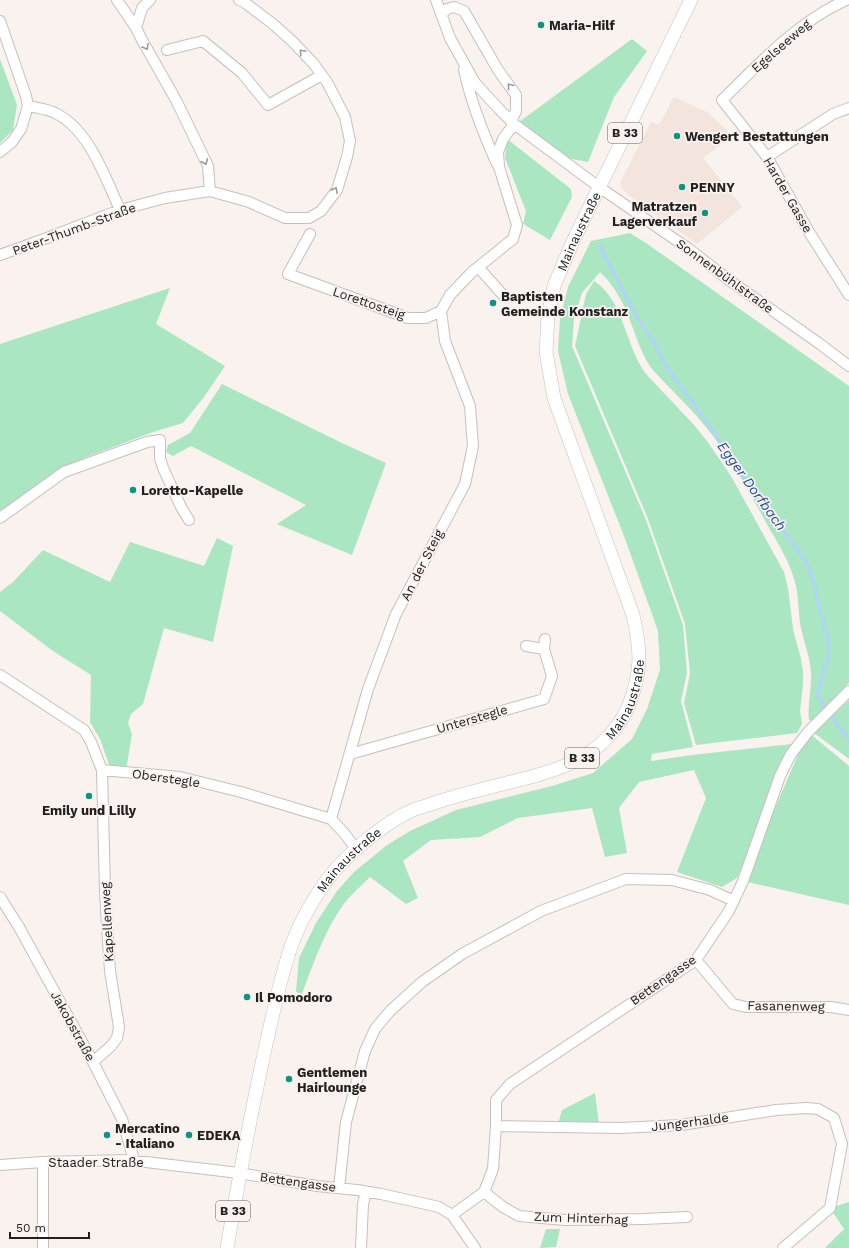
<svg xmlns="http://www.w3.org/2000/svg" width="849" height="1248" viewBox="0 0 849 1248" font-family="'Work Sans',sans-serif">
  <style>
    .built { fill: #f3e4de }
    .green { fill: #aae6c2 }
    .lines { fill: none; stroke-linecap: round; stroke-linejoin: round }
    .stream { stroke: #b2d2ff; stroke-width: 3 }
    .minor-casing { stroke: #c6c0bd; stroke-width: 12 }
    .major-casing { stroke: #c6c0bd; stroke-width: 14 }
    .minor { stroke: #fff; stroke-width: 10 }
    .major { stroke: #fff; stroke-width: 13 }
    .oneway { stroke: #9c9b9a }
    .poi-dot { fill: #0c947e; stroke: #f9f2ef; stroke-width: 1.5 }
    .labels { text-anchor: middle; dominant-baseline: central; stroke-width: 3.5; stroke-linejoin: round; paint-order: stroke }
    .shield { fill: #f9f2ef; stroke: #625f5d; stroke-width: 1 }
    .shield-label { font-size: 12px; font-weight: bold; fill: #22201f }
    .poi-label { font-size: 13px; font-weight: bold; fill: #22201f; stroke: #f9f2ef; text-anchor: start }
    .street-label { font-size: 13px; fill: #22201f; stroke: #f9f2ef }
    .water-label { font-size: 14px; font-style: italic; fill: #1f5091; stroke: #f9f2ef }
  </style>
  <rect width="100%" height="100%" fill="#f9f2ef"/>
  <path class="built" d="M 674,97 L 707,112 L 733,136 L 703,158 L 742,207 L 697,244 L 627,194 L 622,188 L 620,183 L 651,122 L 659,125 Z"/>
  <path class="green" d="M 632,39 L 647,51 L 614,97 L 588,162 L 567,158 L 519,122 Z
    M 0,59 L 17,105 L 13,130 L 0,143 Z
    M 507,139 L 571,189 L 572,197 L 550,240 L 523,224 L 526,211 L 505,158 Z
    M 630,233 L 646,243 L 849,386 L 849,683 L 838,694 L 834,704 L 815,722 L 809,720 C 807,704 812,689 811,672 C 810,657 804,643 801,628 C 798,614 799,600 796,586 C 791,564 779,545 768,526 C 751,495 734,464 713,436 C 695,412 672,391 652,369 C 642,355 637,339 631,323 C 625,305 614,285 600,272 L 582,293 L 574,319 L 572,346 L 646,520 L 683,625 L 687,673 L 681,701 L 693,747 L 652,754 L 651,761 L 692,755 L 792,744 L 780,762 L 746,858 L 737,878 L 722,887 L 677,872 L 706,798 L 694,770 L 639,782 L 619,808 L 627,853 L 605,857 L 592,808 L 518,818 L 480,837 L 431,840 L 403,861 L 418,898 L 406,904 L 370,877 C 363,884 355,891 348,899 C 328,922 313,964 302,994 L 296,992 L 299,958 L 316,923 L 337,891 L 354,872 L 387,845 L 410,831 L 456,810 L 552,786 L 593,773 L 632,739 L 647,709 L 660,670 L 658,631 L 624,536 L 568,394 L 558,351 L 560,319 L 568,287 L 591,241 Z
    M 594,281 C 624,300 625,346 646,374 L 694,425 L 707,441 L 731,476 L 784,572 L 788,588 L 793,629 L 801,659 L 803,672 L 803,684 L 800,711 L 802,724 L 797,733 L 696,745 L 684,703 L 690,673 L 685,624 L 648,519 L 575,346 L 586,294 Z
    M 170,288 L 156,324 L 225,366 L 204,397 L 183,423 L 153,432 L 84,458 L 0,512 L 0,344 Z
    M 222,384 L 346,445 L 386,463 L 352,555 L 277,524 L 306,505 L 191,446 L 173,456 L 166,452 L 168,445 L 190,433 Z
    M 217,538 L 233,546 L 213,642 L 164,628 L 143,704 L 131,714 L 128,723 L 132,734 L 126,770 L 110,767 L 100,739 L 90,722 L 91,675 L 53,651 L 0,611 L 0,592 L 13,582 L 43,550 L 110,582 L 130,542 L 204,566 Z
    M 849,700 L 849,759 L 814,733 Z
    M 808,732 L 849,766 L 849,905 L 743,881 Z
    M 595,1093 L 599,1125 L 558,1124 L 562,1110 Z
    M 849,1202 L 849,1248 L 825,1248 L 844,1229 L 830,1208 Z
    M 546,1229 L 560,1229 L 556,1247 L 540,1248 Z"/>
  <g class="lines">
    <path class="stream" d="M 603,245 L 601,249 L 636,315 L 656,345 L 667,368 L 694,404 L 744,476 L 809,566 L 827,635 L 829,656 L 817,694 L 828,713 L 849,739"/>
    <defs>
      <path id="minor" d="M 117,0 L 136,28
        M 150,0 L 142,8 L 136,28 L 142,40 L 176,100 L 208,166 L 210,191
        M 436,0 L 450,38 L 475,83 L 499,109 L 514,124 L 599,187 L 689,249 L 729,280 L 820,344 L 849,366
        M 846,0 C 796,23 760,63 722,100 L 767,157 L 809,232 L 849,295
        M 441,15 L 447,9 L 454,7 L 464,11 L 498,70 L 516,95 L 516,111 L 511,121
        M 0,21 L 26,96 L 28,106 L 21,129 L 12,142 L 0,152
        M 167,50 L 203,41 L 242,73 L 268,105 L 322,75
        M 464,70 C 471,102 483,133 497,164
        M 28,106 C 37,108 49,109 57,114 C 89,130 106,179 120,210
        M 767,157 L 833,114 L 849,108
        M 310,234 L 288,274 L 408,318 L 426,318 L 441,311 L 450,295 L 472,272 L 513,239 L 517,225 L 499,167 L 498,152 L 503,139 L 514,124
        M 0,255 L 47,238 L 120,210 L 165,198 L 210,191 L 249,202 L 285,218 L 309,218 L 321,211 L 337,190 L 347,157 L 350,141 L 345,117 L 327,82 L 313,63 L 292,41 L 273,24 L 244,2 L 239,0
        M 478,267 L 503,295
        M 0,518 L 64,472 L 147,442 L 160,440 L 160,458 L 163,468 L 181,507 L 189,520
        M 526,646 L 544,649
        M 0,675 L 84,730 L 91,742 L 102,770 L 105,890 L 107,926 L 110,971 L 119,1027 L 117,1038 L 111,1046 L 93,1062
        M 350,754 L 544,699 L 552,676 L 544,649 L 545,639
        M 102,770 L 180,777 L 241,792 L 331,819 L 344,833 L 356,849
        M 331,819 L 368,689 L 396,614 L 465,484 L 473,446 L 470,406 L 445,341 L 441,311
        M 0,897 L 19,927 L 93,1062 L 122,1119 L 134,1160
        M 696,960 L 733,1004 L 746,1007 L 831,1007 L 849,1010
        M 496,1126 L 496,1100 L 510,1084 L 696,960 L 729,911 L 743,881 L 780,776 L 791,754 L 808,732 L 849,691
        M 43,1162 L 43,1248
        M 0,1165 L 43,1162 L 129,1160 L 239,1173 L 317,1186 L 357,1190 L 381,1194 L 439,1207 L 452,1215 L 475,1248
        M 339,1188 L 346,1122 L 365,1051 L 375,1029 L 390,1011 L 422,982 L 462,954 L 541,911 L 626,879 L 672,880 L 710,890 L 734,901
        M 484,1192 L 503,1207 L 519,1216 L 565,1220 L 643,1219 L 687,1217
        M 452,1215 L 484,1192 L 493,1169 L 496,1126 L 621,1128 L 681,1125 L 776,1110 L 806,1108 L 818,1109 L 834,1118 L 842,1144 L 830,1208 L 783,1248
        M 361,1248 L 363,1204 L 366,1192"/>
      <g id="major">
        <path id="s1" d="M 227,1248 C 238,1183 250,1118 264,1054 C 271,1021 278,988 288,956 C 296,929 310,904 326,881 C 346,855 383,823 413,810 C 421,807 430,805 437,802 C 468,792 500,785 531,777 C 551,771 572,765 589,753 C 606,742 621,724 629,705 C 642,671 641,650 633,615 L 554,398 L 546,352 L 548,317 L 554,286 L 573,241 L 691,0"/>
      </g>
    </defs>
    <use href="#minor" class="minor-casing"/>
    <use href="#major" class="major-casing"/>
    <use href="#minor" class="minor"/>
    <use href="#major" class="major"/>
  </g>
  <defs><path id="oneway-chevron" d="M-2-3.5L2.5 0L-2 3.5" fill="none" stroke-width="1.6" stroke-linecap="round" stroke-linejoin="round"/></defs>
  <g class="oneway">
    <use href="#oneway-chevron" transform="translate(146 47) rotate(60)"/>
    <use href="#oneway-chevron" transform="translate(302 52) rotate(-134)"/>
    <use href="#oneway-chevron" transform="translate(510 86) rotate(-128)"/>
    <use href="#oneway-chevron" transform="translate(205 162) rotate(67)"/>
    <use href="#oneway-chevron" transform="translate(335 190) rotate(-61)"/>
  </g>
  <g class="poi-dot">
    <circle cx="541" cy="25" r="4"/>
    <circle cx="677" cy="136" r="4"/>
    <circle cx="682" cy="187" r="4"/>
    <circle cx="705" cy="213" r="4"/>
    <circle cx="493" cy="303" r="4"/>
    <circle cx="133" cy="490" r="4"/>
    <circle cx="89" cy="796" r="4"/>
    <circle cx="247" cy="997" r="4"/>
    <circle cx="289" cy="1079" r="4"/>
    <circle cx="107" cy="1135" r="4"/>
    <circle cx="189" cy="1135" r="4"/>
  </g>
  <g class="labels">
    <g class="shield">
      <rect x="608" y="123" width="34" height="20" rx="3"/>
      <rect x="565" y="748" width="34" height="20" rx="3"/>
      <rect x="216" y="1201" width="34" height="20" rx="3"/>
    </g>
    <g class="shield-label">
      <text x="625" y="133">B 33</text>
      <text x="582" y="758">B 33</text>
      <text x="233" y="1211">B 33</text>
    </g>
    <g class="poi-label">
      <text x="549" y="25">Maria-Hilf</text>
      <text x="685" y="136">Wengert Bestattungen</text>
      <text x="690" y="187">PENNY</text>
      <text x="697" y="206" text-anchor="end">Matratzen<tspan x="697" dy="15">Lagerverkauf</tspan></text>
      <text x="501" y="296">Baptisten<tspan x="501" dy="15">Gemeinde Konstanz</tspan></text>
      <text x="141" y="490">Loretto-Kapelle</text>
      <text x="89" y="810" text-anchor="middle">Emily und Lilly</text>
      <text x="255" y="997">Il Pomodoro</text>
      <text x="297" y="1072">Gentlemen<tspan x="297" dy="15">Hairlounge</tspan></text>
      <text x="115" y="1128">Mercatino<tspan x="115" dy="15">- Italiano</tspan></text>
      <text x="197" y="1135">EDEKA</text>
    </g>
    <g class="street-label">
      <text transform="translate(781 46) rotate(-41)">Egelseeweg</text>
      <text transform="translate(788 195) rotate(60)">Harder Gasse</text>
      <text transform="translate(74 229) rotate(-20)">Peter-Thumb-Straße</text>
      <text stroke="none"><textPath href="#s1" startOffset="1241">Mainaustraße</textPath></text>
      <text transform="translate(725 276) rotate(36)">Sonnenbühlstraße</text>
      <text transform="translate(369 303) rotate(19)">Lorettosteig</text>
      <text transform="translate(422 565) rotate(-63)">An der Steig</text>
      <text stroke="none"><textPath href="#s1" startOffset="749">Mainaustraße</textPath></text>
      <text transform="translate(472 719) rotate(-16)">Unterstegle</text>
      <text transform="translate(166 778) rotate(8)">Oberstegle</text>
      <text stroke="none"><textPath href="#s1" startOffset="414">Mainaustraße</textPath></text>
      <text transform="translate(107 922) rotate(-93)">Kapellenweg</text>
      <text transform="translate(663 980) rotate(-35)">Bettengasse</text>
      <text transform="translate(786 1006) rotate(1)">Fasanenweg</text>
      <text transform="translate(73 1026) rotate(61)">Jakobstraße</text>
      <text transform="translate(690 1122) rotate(-7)">Jungerhalde</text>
      <text x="96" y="1162">Staader Straße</text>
      <text transform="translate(298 1182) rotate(8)">Bettengasse</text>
      <text transform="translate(581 1218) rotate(2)">Zum Hinterhag</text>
    </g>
    <g class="water-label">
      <text transform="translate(752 486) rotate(54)">Egger Dorfbach</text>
    </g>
  </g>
  <path d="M10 1232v6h79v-6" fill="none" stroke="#22201f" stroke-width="2"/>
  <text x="16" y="1232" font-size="12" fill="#22201f" stroke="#f9f2ef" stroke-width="3" paint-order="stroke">50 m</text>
</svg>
